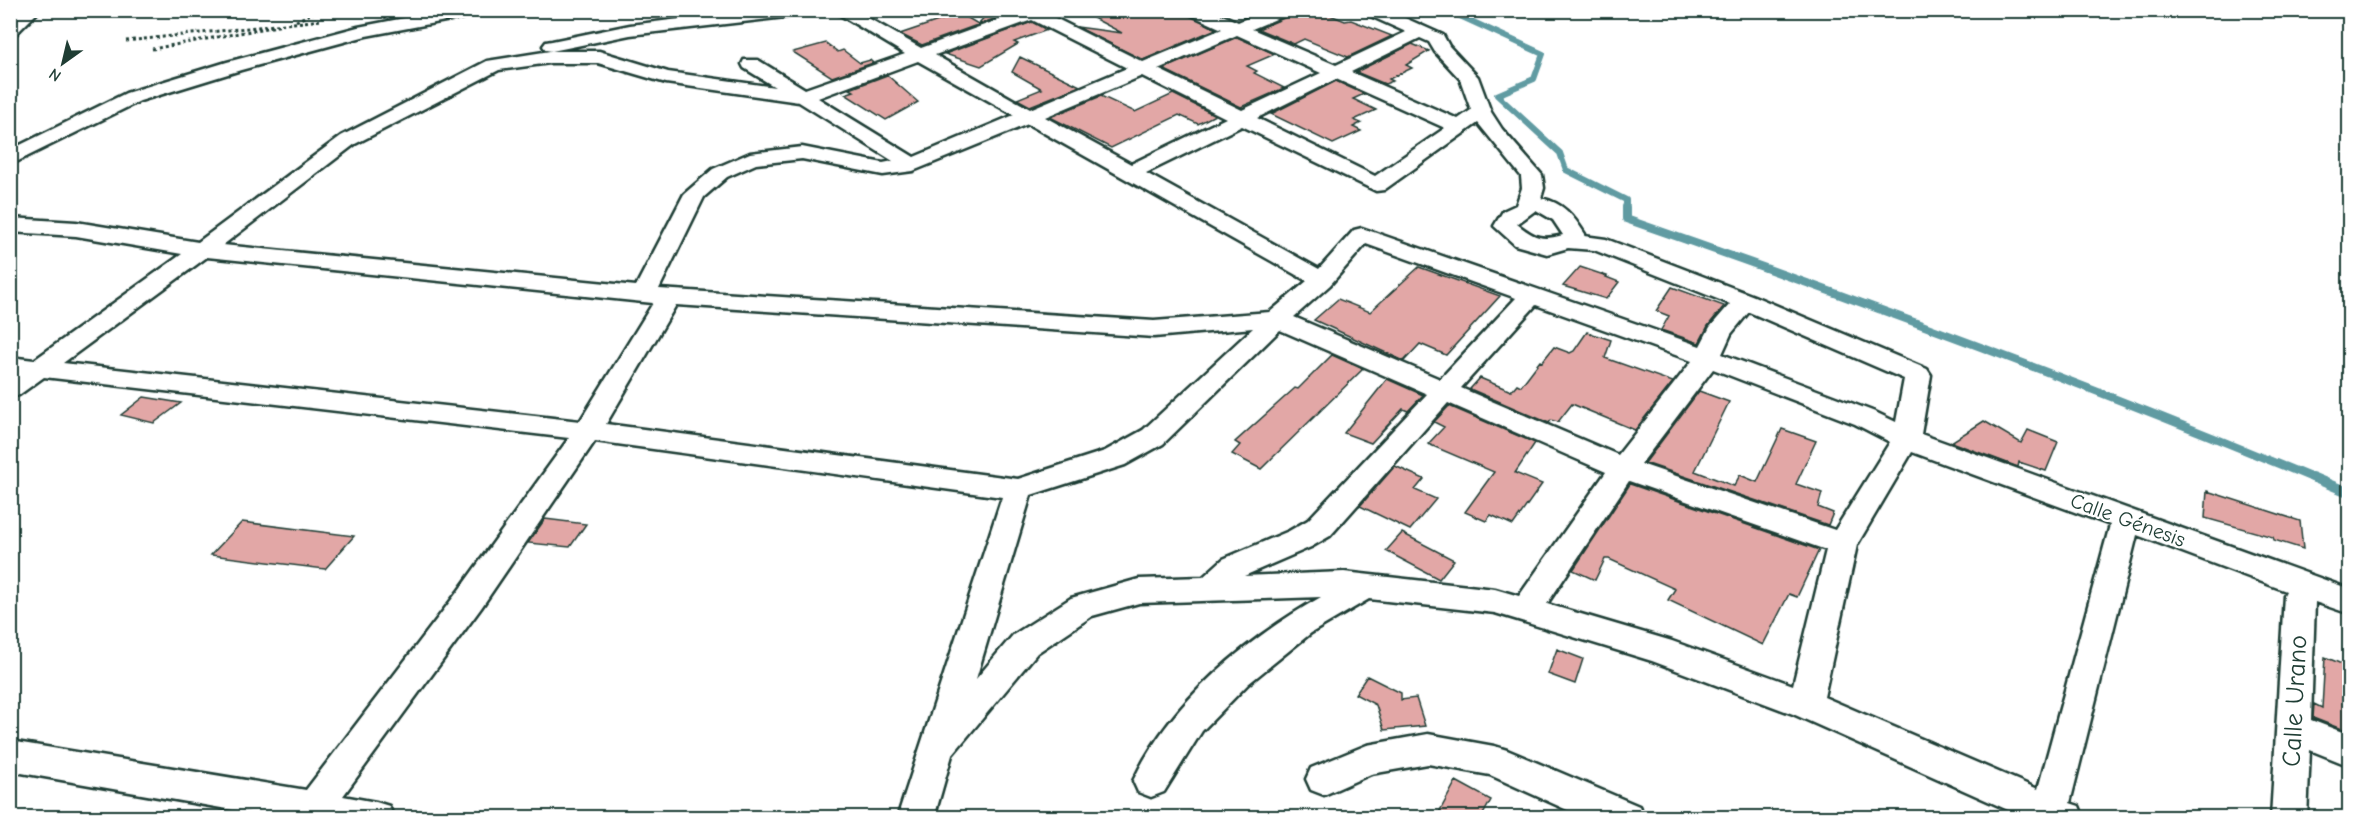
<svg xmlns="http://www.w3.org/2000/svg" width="2360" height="828" viewBox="0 0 2360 828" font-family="'Comic Neue',sans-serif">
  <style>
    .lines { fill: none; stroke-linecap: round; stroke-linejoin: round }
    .stream-far2 { stroke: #609ba2; stroke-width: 6 }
    .stream-far1 { stroke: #609ba2; stroke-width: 8 }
    .stream { stroke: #609ba2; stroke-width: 10 }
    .building { fill: #e2a7a6; stroke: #1f3d34; stroke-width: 1.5 }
    .minor-casing { stroke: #1f3d34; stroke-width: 5 }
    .path { stroke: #1f3d34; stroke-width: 3; stroke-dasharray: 3 3; stroke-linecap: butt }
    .minor { fill: #fff; fill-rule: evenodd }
    .labels { text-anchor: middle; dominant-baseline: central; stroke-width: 4.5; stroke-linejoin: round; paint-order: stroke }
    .street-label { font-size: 21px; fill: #1f3d34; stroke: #fff }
    .near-street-label { font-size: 26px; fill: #1f3d34; stroke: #fff }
  </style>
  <rect width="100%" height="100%" fill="#fff"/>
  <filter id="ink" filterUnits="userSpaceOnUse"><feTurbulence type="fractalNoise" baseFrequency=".0167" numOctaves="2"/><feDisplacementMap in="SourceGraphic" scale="12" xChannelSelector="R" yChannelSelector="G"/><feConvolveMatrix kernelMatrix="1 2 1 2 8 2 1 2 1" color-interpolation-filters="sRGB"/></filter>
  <g filter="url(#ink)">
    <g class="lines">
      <path class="stream-far2" d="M 1447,10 L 1543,54 L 1534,79 L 1497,95 L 1560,153 L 1566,170 L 1626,200 L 1626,209"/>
      <path class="stream-far1" d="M 1626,207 L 1626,219 C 1858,299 2088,385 2315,479"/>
      <path class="stream" d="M 2312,477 L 2350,493"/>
    </g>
    <path class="building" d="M 1078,10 L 1181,10 L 1216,29 L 1143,60 L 1077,27 L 1122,33 Z
      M 1293,10 L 1309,14 L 1318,10 L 1345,21 L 1351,20 L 1392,36 L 1348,57 L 1304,39 L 1294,44 L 1258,29 L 1289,16 Z
      M 987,14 L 1002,16 L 922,45 L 900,34 L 953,16 L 963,15 L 978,24 Z
      M 1032,22 L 1047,30 L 1014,42 L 1018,44 L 981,66 L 945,54 Z
      M 1237,37 L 1275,54 L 1247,66 L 1257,71 L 1254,73 L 1284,88 L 1241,107 L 1163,69 Z
      M 826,43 L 838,52 L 843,50 L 860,63 L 870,60 L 873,63 L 832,77 L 793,52 Z
      M 1412,44 L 1429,51 L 1406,65 L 1412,68 L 1389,79 L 1393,81 L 1385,84 L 1356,72 Z
      M 1020,57 L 1080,86 L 1030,106 L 1017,99 L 1042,89 L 1012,72 Z
      M 887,75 L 918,102 L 886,120 L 845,94 L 854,91 L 850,89 Z
      M 1336,81 L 1364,94 L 1353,99 L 1376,110 L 1354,120 L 1361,123 L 1353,127 L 1361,131 L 1333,144 L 1271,114 Z
      M 1173,94 L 1215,115 L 1198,124 L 1179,115 L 1111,148 L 1050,117 L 1101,96 L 1135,112 Z
      M 1419,267 L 1500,296 L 1446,355 L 1420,344 L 1404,361 L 1314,320 L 1338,299 L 1370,312 Z
      M 1580,267 L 1607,276 L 1606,277 L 1619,282 L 1606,299 L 1563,286 Z
      M 1672,287 L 1724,306 L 1708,326 L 1699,343 L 1661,330 L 1669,316 L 1656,311 Z
      M 1587,332 L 1611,340 L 1605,358 L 1673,382 L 1635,430 L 1572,404 L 1558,422 L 1551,420 L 1549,423 L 1470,389 L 1480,378 L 1511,391 L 1517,384 L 1521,386 L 1540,361 L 1542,362 L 1554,347 L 1570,353 L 1574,351 Z
      M 1332,355 L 1363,369 L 1261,469 L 1232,454 L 1240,445 L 1235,442 L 1295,388 L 1298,389 Z
      M 1387,379 L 1423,395 L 1408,411 L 1403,409 L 1371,443 L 1344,433 Z
      M 1699,391 L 1729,402 L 1695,471 L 1734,486 L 1740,475 L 1757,482 L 1782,429 L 1816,441 L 1796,484 L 1822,493 L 1818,507 L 1833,513 L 1828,525 L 1645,463 Z
      M 144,397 L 181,403 L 154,423 L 121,415 Z
      M 1449,406 L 1535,443 L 1515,473 L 1542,484 L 1513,525 L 1491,515 L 1486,521 L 1465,512 L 1494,472 L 1428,444 L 1444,427 L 1434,422 Z
      M 1984,421 L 2021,443 L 2028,430 L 2058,442 L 2046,471 L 2019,462 L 2018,467 L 1951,442 Z
      M 1395,466 L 1424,479 L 1415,490 L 1436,499 L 1410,530 L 1360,506 Z
      M 1630,484 L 1819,550 L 1797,597 L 1789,594 L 1763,645 L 1668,600 L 1675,589 L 1609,559 L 1605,559 L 1595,580 L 1573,570 Z
      M 2207,491 L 2300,521 L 2303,549 L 2274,540 L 2273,537 L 2205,518 Z
      M 545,519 L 586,524 L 570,547 L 528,543 Z
      M 242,522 L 354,536 L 325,569 L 211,555 Z
      M 1402,533 L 1454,560 L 1439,579 L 1386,551 Z
      M 1557,649 L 1583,659 L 1575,684 L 1548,674 Z
      M 2325,657 L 2349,667 L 2349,732 L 2313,718 L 2314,704 L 2322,708 Z
      M 1367,676 L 1401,693 L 1401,700 L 1416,698 L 1425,726 L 1384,730 L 1376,705 L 1355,694 Z
      M 1456,781 L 1491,800 L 1481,818 L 1436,818 Z"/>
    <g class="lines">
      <defs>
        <path id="minor" d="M 21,10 L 40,10 L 16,34 L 10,35 L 10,20 Z
          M 446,10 L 485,10 L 477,15 L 366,36 L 241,70 L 140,101 L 10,165 L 10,150 L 126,93 L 227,62 L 358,27 Z
          M 754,10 L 811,10 L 803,15 L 630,35 L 552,51 L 546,50 L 543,46 L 546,42 L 552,41 L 630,25 Z
          M 832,10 L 854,10 L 921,48 L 1026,10 L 1039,10 L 1143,62 L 1222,29 L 1189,14 L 1187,10 L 1211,10 L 1238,22 L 1266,10 L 1290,10 L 1288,14 L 1252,29 L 1336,65 L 1406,32 L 1366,14 L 1364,10 L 1387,10 L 1443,35 L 1449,46 L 1478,77 L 1491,112 L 1502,129 L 1542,175 L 1544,188 L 1541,198 C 1563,203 1573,215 1585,234 L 1584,236 L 1606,239 L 1754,296 L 1927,369 L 1931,375 L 1921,434 L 2350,589 L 2350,614 L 2315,602 L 2311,720 L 2350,735 L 2350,766 L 2310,750 L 2307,818 L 2271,818 L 2284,595 L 2286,591 L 2137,535 L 2070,803 L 2079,806 L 2084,818 L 2026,818 L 1793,714 L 1652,661 L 1495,613 L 1369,599 L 1311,633 L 1248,684 L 1202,731 L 1164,792 L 1151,797 L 1138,792 L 1133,781 C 1171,701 1245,640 1321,597 L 1139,603 L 1092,616 L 1037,653 L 952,755 L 934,818 L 897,818 L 1002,497 L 595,441 L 481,608 L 343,796 L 376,802 L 389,806 L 394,818 L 278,818 L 10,771 L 10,741 L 306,790 L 459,590 L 569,438 L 44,377 L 19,395 L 10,397 L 10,376 L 14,374 L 10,373 L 10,357 L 34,360 L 182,254 L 76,236 L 10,232 L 10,218 L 76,222 L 198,242 L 341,136 L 487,61 L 550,51 L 599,51 L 668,72 L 775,87 L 744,68 L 742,64 L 744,60 L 758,60 L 805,89 L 905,54 ZM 1032,20 L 1127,68 L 1030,109 L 935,55 ZM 1237,35 L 1321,73 L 1242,110 L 1158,69 ZM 1420,38 L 1429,42 L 1435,52 L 1460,79 L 1471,110 L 1458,119 L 1351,72 ZM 918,61 L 1014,115 L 914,157 L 818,98 ZM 550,63 L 598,63 L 666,83 L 799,102 L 893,161 L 883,163 L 802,147 L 750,153 L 713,169 L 684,194 L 636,286 L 223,245 L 355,144 L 499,70 ZM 1142,76 L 1226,118 L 1131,164 L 1045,117 ZM 1336,79 L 1445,128 L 1375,176 L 1257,118 ZM 1478,123 L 1521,176 L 1522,188 L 1516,205 L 1503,211 L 1494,226 L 1515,245 L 1547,254 L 1568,248 L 1594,250 L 1730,304 L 1710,327 L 1700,346 L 1362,228 L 1354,230 L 1319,269 L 1146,173 L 1242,126 L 1376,191 L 1384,190 ZM 1028,124 L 1307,281 L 1270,312 L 1154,321 L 659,289 L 704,197 L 727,177 L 756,164 L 802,159 L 883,175 L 913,171 ZM 1536,210 L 1553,220 L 1563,235 C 1541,241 1535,238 1517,224 ZM 1366,244 L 1516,298 L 1440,379 L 1294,317 L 1330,285 ZM 207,257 L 653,303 L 580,421 L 63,363 ZM 676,305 L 1154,337 L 1253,328 L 1143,430 L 1105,451 L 1018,479 L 606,424 ZM 1536,305 L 1692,361 L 1618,455 L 1461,388 ZM 1749,312 L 1904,379 L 1896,422 L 1875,412 L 1722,354 L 1731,334 ZM 1280,330 L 1427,394 L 1308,520 L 1289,531 L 1223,559 L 1203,577 L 1139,579 L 1071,598 L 1013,635 L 976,679 L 1031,495 L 1125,465 L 1163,444 ZM 1713,369 L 1855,424 L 1890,442 L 1835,530 L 1641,464 ZM 1448,403 L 1606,472 L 1519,596 L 1495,589 L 1344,572 L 1244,576 L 1311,547 L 1330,536 ZM 1912,452 L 2110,525 L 2038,789 L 1824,697 L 1857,545 ZM 1629,481 L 1826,550 L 1793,685 L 1672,641 L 1547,604 Z
          M 1428,734 L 1494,746 L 1507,750 L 1639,806 L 1644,818 L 1585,818 L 1490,775 L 1428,764 L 1371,774 L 1324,795 L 1311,790 L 1306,779 L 1311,768 L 1367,745 Z"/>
      </defs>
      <use href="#minor" class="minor-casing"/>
      <path class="path" d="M 296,21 L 319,10
        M 126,41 L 322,20
        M 152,49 L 283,25"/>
      <use href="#minor" class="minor"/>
    </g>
  </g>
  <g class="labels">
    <g class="street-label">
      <text transform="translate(2128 520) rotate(20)">Calle Génesis</text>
    </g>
    <g class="near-street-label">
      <text transform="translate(2295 701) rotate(-87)">Calle Urano</text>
    </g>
  </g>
  <rect width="2360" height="828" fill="none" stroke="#fff" stroke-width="36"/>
  <rect x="18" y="18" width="2324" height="792" fill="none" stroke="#1f3d34" stroke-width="2" filter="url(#ink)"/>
  <g transform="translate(63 63) rotate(214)" stroke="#ffffff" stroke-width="4.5" paint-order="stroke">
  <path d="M0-4.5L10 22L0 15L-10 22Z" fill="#1f3d34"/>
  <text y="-9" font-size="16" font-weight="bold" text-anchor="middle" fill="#1f3d34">N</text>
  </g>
</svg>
